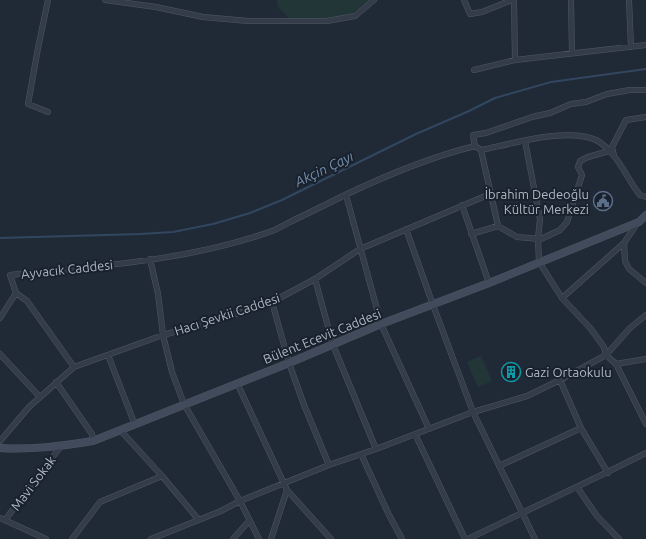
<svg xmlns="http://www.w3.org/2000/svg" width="646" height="539" viewBox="0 0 646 539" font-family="Ubuntu,sans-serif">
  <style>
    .green { fill: #223638 }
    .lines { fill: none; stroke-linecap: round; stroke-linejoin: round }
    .stream { stroke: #33465f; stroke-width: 2 }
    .minor-casing { stroke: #4e5763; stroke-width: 6 }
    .secondary-casing { stroke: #4e5763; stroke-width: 8 }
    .minor { stroke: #333c48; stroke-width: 5 }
    .secondary { stroke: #414b5b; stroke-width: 7 }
    .labels { text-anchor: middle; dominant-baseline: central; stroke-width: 4; stroke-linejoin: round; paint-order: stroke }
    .poi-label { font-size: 13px; fill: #adb7c5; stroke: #19212c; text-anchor: end }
    .street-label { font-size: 13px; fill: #adb7c5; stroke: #19212c }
    .water-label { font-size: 14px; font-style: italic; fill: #748ead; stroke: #19212c }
  </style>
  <rect width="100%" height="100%" fill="#202a37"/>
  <path class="green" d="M 277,0 L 369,0 L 347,17 L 292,21 L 278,7 Z
    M 481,356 L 492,381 L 478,387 L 467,362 Z"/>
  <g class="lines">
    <path class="stream" d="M 0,238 L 140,234 L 173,232 L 213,224 L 250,213 L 282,200 L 416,134 L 469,111 L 495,98 L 551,82 L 646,69"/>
    <defs>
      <path id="minor" d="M 48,0 L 38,48 L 28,104 L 48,112
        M 105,0 L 156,7 L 203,17 L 248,21 L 327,21 L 355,16 L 374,0
        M 464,0 L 470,14 L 482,12 L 512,0
        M 514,0 L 515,60
        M 571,0 L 572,53
        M 629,0 L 631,47
        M 474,70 L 515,60 L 646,45
        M 525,141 L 540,219 L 538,239 L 539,262 L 562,298 L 591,329 L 604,347 L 606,355 L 616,364 L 646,424
        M 475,146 L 473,135 L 486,133 L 532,117 L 550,113 L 571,104 L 586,102 L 607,94 L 630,90 L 646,90
        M 481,150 L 498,226 L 517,237 L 541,239 L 560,230 L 567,222 L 582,175 L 578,167 L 580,161 L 588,157 L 609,151
        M 614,156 L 612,147 L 626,120 L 646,117
        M 346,195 L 381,324 L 429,429
        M 462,205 L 489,283
        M 638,222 L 624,243 L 625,261 L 629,269 L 646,283
        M 406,229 L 433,305 L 473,412 L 535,539
        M 471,234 L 498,226
        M 150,259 L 158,294 L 163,335 L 172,372 L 184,404 L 240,501 L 259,539
        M 315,279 L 333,345 L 376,449
        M 16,293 L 27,301 L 74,367
        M 562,298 L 624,243
        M 272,302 L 289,363 L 304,405 L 329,465
        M 0,318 L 16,293 L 10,275 C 98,266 188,261 272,231 C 280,228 288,223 296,219 C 313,211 329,203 345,195 C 387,175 430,157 475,146 L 481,150 C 511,144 567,127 596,140 C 602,143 610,151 614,156 C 624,168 630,183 640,195 L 646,197
        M 0,354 L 39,396
        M 108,355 L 135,425
        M 616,364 L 646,359
        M 560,380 L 581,428 L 608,473
        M 56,382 L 92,434 L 93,441
        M 237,383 L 287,490 L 331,539
        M 121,431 L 162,476 L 198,519
        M 415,434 L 465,539
        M 0,441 L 29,407 L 74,367 L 163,335 L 221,319 L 272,302 L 315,279 L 360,249 L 490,194
        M 361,454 L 389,515 L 402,539
        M 499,466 L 581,428
        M 577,487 L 597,516 L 619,539
        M 0,518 L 46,539
        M 5,520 L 61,446
        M 72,539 L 100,502 L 162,476
        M 151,539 L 221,511 L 240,501 L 329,465 L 376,449 L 473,412 L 527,396 L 560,380 L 606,355 L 630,328 L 646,315
        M 233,539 L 249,521
        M 271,539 L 287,490
        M 468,539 C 527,510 587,483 646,453"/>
      <path id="secondary" d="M 0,448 C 32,450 62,446 93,441 L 289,363 L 381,324 L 489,283 L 639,222 L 646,215"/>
    </defs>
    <use href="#minor" class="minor-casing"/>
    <use href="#secondary" class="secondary-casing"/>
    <use href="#minor" class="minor"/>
    <use href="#secondary" class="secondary"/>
  </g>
  <defs>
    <symbol id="civic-ring" viewBox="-11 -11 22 22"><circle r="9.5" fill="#19212c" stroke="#5c6f8a" stroke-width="1.5"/><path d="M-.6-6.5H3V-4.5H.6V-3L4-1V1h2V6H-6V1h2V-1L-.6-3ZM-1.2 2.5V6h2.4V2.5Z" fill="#5c6f8a"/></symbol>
    <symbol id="building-ring" viewBox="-11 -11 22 22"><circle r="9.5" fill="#19212c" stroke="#0f9aa8" stroke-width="1.5"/><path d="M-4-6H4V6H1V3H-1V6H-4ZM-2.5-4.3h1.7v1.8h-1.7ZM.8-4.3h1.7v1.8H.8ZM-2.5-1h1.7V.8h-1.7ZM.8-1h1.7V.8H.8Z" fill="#0f9aa8"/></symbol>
  </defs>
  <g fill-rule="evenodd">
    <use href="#civic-ring" x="592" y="190" width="22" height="22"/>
    <use href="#building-ring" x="500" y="361" width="22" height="22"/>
  </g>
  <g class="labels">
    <g class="poi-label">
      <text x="589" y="194">İbrahim Dedeoğlu<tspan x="589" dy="15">Kültür Merkezi</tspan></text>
      <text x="525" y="372" text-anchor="start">Gazi Ortaokulu</text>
    </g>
    <g class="street-label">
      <text transform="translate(67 269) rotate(-6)">Ayvacık Caddesi</text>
      <text transform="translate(227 314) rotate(-18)">Hacı Şevkii Caddesi</text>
      <text transform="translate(322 336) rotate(-22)">Bülent Ecevit Caddesi</text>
      <text transform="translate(33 483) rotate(-53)">Mavi Sokak</text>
    </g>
    <g class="water-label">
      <text transform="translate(324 169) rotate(-26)">Akçin Çayı</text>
    </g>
  </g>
</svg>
